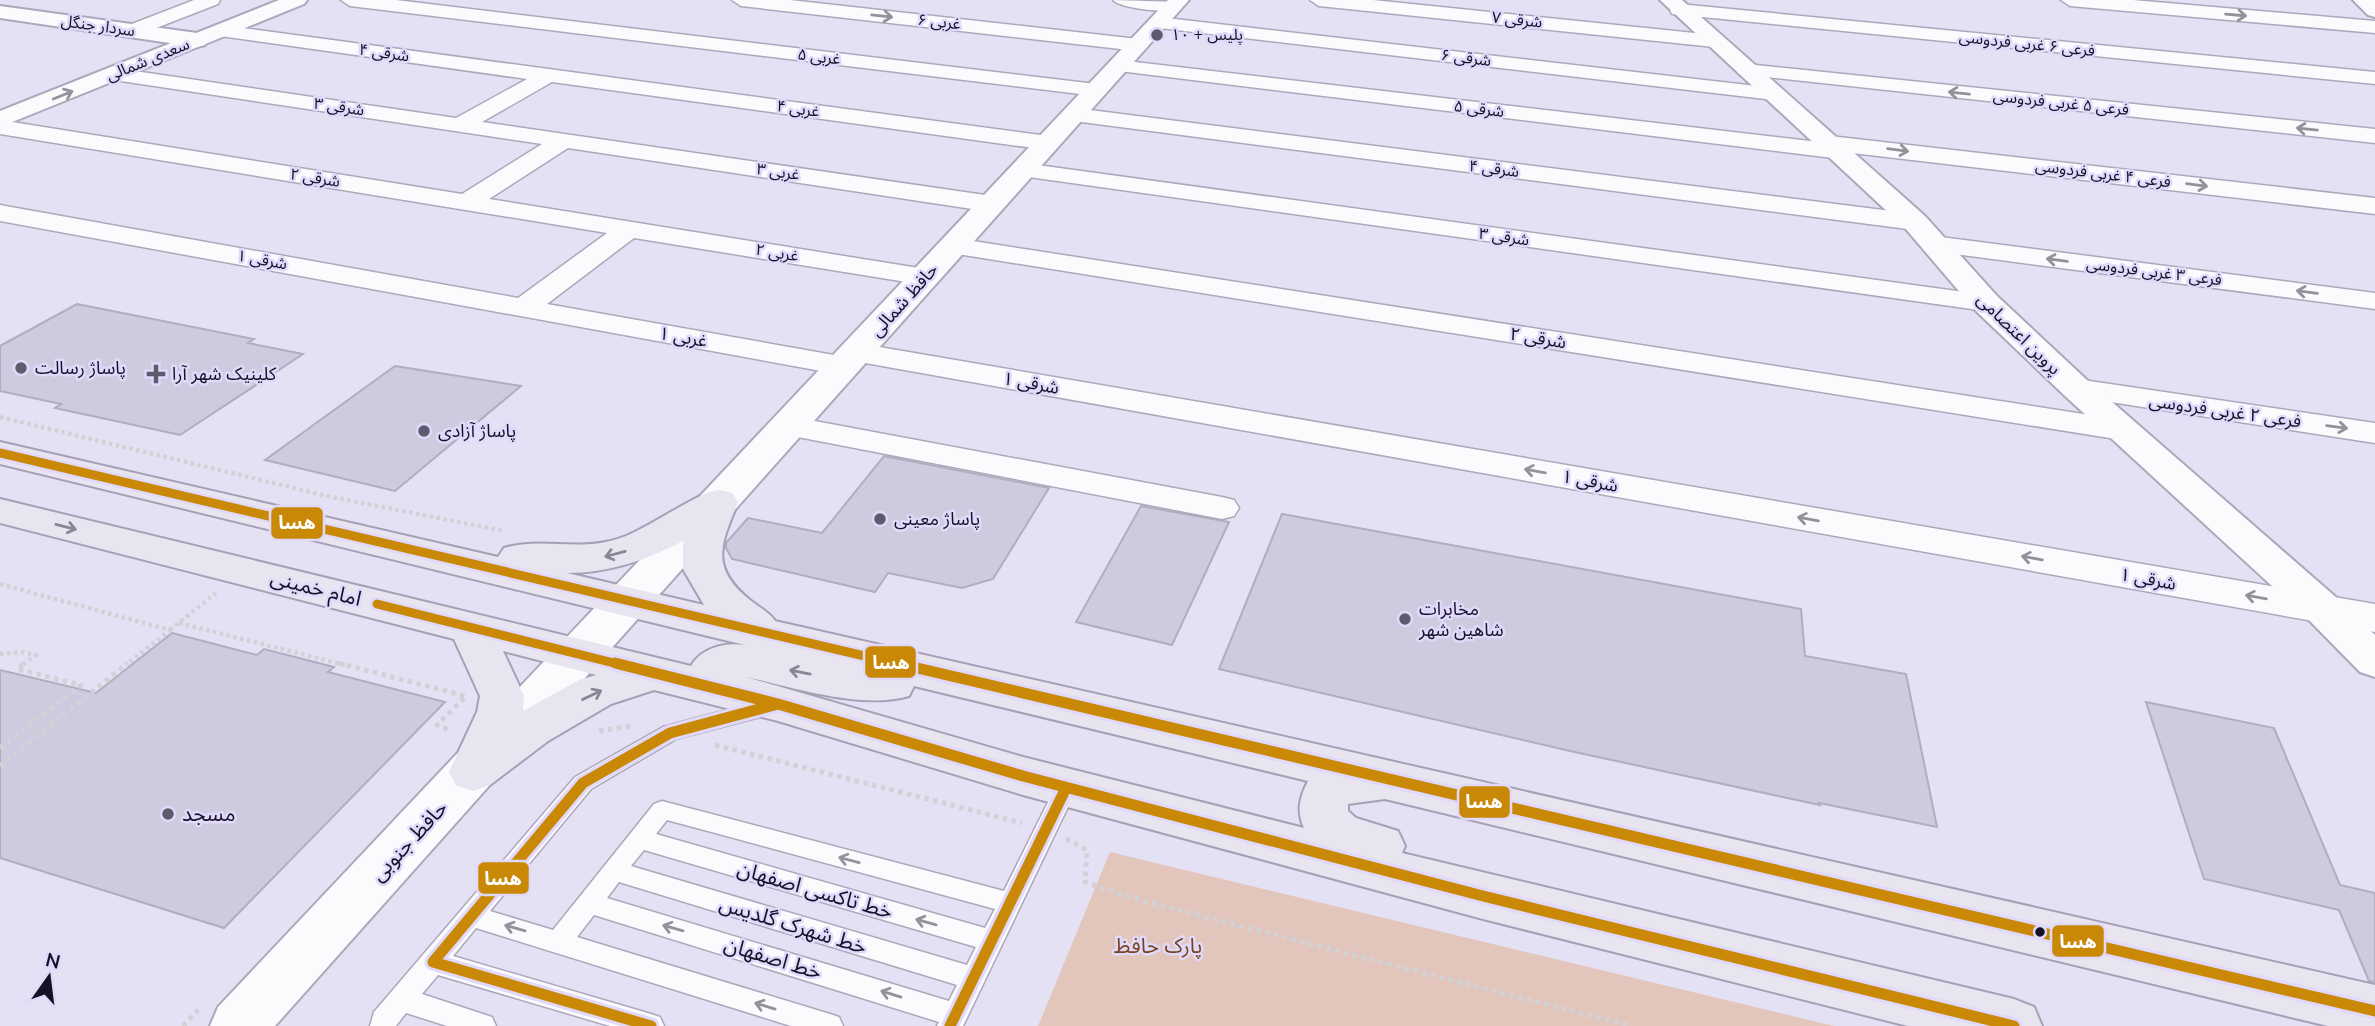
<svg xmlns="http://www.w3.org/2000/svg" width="2375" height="1026" viewBox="0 0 2375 1026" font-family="'Nunito Sans','Noto Sans Arabic',sans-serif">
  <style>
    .green { fill: #e3c6bb }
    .building { fill: #cfcade; stroke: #b1adc0; stroke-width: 2 }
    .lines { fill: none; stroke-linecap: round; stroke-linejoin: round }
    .service-casing { stroke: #aca8bb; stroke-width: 3 }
    .minor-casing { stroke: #aca8bb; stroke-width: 3 }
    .tertiary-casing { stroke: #aca8bb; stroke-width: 4 }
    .secondary-casing { stroke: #aca8bb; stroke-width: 4 }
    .primary-casing { stroke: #a6a0b7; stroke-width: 4 }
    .path-far1 { stroke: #d2d1d6; stroke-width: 4.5; stroke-dasharray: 3.5 3.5; stroke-linecap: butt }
    .path { stroke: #d2d1d6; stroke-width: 5; stroke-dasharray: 4.5 4.5; stroke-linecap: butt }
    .service { fill: #fbfafd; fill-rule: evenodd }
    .minor { fill: #fbfafd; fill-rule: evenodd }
    .tertiary { fill: #fbfafd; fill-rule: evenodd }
    .secondary { fill: #fbfafd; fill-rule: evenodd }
    .primary { fill: #e8e5f0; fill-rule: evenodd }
    .bus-1-far1-casing { stroke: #e0d9fc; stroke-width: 14 }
    .bus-1-casing { stroke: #e0d9fc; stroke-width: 17 }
    .bus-1-far1 { stroke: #ca8807; stroke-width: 9 }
    .bus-1 { stroke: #ca8807; stroke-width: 11 }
    .oneway { stroke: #94919c }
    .oneway2 { stroke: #8a8695 }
    .poi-dot { fill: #5f5a6d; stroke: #e0d9fc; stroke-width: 2.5 }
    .bus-dot { fill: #171125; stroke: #e0d9fc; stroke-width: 2.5 }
    .labels { text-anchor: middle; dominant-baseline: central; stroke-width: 5; stroke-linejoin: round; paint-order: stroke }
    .far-street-label { font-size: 16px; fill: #171125; stroke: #e0d9fc }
    .far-poi-label { font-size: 16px; fill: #171125; stroke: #e0d9fc; text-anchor: start }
    .street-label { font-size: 18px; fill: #171125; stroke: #e0d9fc }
    .poi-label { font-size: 18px; fill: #171125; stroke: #e0d9fc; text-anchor: start }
    .near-street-label { font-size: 21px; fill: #171125; stroke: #e0d9fc }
    .near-poi-label { font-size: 21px; fill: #171125; stroke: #e0d9fc; text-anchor: start }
    .near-park-label { font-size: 21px; fill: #794419; stroke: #e0d9fc }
    .line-badge { stroke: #e0d9fc; stroke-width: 2.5 }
    .badge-label { font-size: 19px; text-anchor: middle; font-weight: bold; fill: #fff }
  </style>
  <rect width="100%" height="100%" fill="#e5e1f4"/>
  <path class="green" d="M 1110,852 L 1834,1026 L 1038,1026 Z"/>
  <path class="building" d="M 77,304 L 254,339 L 248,343 L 303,354 L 180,435 L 55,408 L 61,404 L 0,391 L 0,346 Z
    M 395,366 L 521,386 L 395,491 L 265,460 Z
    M 884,456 L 1049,488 L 993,579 L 962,588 L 888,573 L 875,592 L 732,559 L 726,548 L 726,543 L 748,518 L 822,533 Z
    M 1141,506 L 1229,522 L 1172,645 L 1076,622 Z
    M 1282,514 L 1801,609 L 1805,656 L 1906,674 L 1937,827 L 1819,803 L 1820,805 L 1570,751 L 1219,669 Z
    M 172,633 L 257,655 L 264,649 L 334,667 L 328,672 L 445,702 L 224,928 L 0,858 L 0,670 L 96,693 Z
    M 2146,702 L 2274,728 L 2340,885 L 2375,893 L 2375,982 L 2369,981 L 2339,910 L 2204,879 Z"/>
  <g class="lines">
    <defs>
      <path id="service" d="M 768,699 L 775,701 L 778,707 L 775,713 L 676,739 L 591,789 L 490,911 L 553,930 L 654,804 L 662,801 L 1004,891 L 1058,782 L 1066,779 L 1074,782 L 1077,788 L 963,1026 L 937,1026 L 939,1022 L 594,915 L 577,937 L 830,1014 L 839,1017 L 843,1026 L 791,1026 L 476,928 L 453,956 L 651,1014 L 660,1017 L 664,1026 L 610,1026 L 438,975 L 422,994 L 492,1017 L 496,1026 L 447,1026 L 406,1013 L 396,1026 L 370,1026 L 374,1012 L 575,777 L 663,727 ZM 667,820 L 995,909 L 985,928 L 656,834 ZM 644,850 L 976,947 L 967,965 L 631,866 ZM 619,882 L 957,985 L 949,1001 L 607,898 Z"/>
      <path id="minor" d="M 194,0 L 220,0 L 218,4 L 138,35 L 131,37 L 121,31 L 124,27 Z
        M 341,0 L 396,0 L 1096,84 L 1104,85 L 1107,90 L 1104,95 L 1096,96 L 350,6 Z
        M 732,0 L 790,0 L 1138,39 L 1145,41 L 1148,45 L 1145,49 L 1138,51 L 741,6 Z
        M 1113,0 L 1181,2 L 1183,6 C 1176,15 1121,9 1113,0 Z
        M 1310,0 L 1373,0 L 1714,35 L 1721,37 L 1724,41 L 1721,45 L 1714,47 L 1319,6 Z
        M 2061,0 L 2133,0 L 2375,21 L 2375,33 L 2070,6 Z
        M 1679,4 L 2375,72 L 2375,84 L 1672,14 L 1670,10 Z
        M 1158,17 L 1774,88 L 1782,89 L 1785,94 L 1782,99 L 1774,100 L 1151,27 L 1148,23 L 1151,19 Z
        M 220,25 L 1048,136 L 1056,138 L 1060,143 L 1056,148 L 1048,150 L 552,82 L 482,122 L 992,196 L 1001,199 L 1005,204 L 1001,209 L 992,212 L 568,148 L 489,199 L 925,269 L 935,271 L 939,277 L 935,283 L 925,285 L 634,238 L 547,304 L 845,357 L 841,352 L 845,346 L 856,343 L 2375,604 L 2375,632 L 854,361 L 858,366 L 854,372 L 843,375 L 0,221 L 0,205 L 518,298 L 607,233 L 0,134 L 0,120 L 462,194 L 542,144 L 114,80 L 107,78 L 104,74 L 107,70 L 114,68 L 456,118 L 527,79 L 213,35 L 210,31 Z
        M 1118,60 L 1819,142 L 1822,138 L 1830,136 L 2375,198 L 2375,214 L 1852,153 L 1849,157 L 1841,159 L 1111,70 L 1108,66 L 1111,62 Z
        M 1746,64 L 2375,129 L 2375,143 L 1739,74 L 1736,70 L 1739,66 Z
        M 1074,108 L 1915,214 L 1924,217 L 1928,222 L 1924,227 L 1915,230 L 1066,120 L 1063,115 L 1066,110 Z
        M 1023,163 L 1986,295 L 1996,297 L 2000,303 L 1996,309 L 1986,311 L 1015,175 L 1011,170 L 1015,165 Z
        M 1933,236 L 2375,293 L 2375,309 L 1924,250 L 1920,244 L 1924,238 Z
        M 954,238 L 2122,420 L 2133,423 L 2138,430 L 2133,437 L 2122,440 L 945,252 L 941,246 L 945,240 Z
        M 2076,379 L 2375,423 L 2375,443 L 2065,395 L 2061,388 L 2065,381 Z
        M 788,416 L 1222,497 L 1234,500 L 1239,508 L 1234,516 L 1222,519 L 777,433 L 772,426 L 777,419 Z"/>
      <path id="tertiary" d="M 0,6 L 197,33 L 205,35 L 208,40 L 205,45 L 197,47 L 0,18 Z"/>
      <path id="secondary" d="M 279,0 L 307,0 L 304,4 L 0,127 L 0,111 Z
        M 1168,0 L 1189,0 L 275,1026 L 210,1026 L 218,1007 Z
        M 1660,0 L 1682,0 L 1925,216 L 1997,296 L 2088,381 L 2338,599 L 2375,635 L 2375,677 L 2360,672 L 2308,619 L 2064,395 L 1975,310 L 1905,228 Z
        M 2353,0 L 2375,0 L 2375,17 L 2368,15 Z"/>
      <path id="primary" d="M 0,442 L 498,557 L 504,548 C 544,536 581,554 626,536 C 649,527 698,493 717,490 C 722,490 727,492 732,493 L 738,502 C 721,544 709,567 750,600 C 758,607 770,612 775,621 L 2375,985 L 2375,1026 L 2328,1026 L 1385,799 L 1348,804 L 1348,811 L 1356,818 L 1398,831 L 1405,846 L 1402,853 L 2014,999 L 2034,1007 L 2042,1026 L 1908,1026 L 1483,919 L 1023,795 L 778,721 L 654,690 L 611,704 L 548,741 L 490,785 L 473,791 L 456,785 L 449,772 L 477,712 L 480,696 L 454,639 L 0,523 L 0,499 L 691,666 C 701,648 725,642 745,645 L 0,464 ZM 683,541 L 683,569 L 704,605 L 567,573 C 608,573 647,560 683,541 ZM 503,651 L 596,675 L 579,680 L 523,711 L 524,696 ZM 746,677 C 793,687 862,710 909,696 L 914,686 L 1308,781 C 1300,797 1296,811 1304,828 L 1023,757 Z"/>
    </defs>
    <use href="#service" class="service-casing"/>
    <use href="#minor" class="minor-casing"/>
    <use href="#tertiary" class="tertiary-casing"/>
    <use href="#secondary" class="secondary-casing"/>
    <use href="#primary" class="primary-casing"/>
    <path class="path-far1" d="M 0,417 L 327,496 L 504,531
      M 0,584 L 170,630 L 126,665
      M 179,623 L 345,665
      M 170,630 L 216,593
      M 0,654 L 21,652 L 36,655 L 22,665"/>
    <path class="path" d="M 338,663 L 466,696 L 437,725 L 451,731
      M 599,731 L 631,726
      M 715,745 L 1022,823
      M 0,748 L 81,685 L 17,669 L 25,663
      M 0,766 L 128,663
      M 1066,839 L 1087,850 L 1085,882 L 1139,900 L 1632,1026
      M 183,1026 L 200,1008"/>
    <use href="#service" class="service"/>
    <use href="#minor" class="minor"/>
    <use href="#tertiary" class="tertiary"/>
    <use href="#secondary" class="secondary"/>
    <use href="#primary" class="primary"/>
    <defs>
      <path id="bus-1-far1" d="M 0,453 L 903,665
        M 377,604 L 622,665"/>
      <path id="bus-1" d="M 615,663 L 778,704 L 1023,776 L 1483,896 L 2014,1026
        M 896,663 L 2375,1011
        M 651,1026 L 433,962 L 583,783 L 670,733 L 778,704
        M 950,1026 L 1066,788"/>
    </defs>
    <use href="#bus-1-far1" class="bus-1-far1-casing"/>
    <use href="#bus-1" class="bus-1-casing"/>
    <use href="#bus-1-far1" class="bus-1-far1"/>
    <use href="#bus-1" class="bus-1"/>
  </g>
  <defs><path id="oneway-shaft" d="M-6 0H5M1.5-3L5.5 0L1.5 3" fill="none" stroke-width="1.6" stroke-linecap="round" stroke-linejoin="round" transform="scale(1.75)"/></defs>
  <g class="oneway">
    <use href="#oneway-shaft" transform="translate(2236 15) rotate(5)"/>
    <use href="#oneway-shaft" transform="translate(882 16) rotate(6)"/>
    <use href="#oneway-shaft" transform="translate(1959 93) rotate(-174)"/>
    <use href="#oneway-shaft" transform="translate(63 95) rotate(-22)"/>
    <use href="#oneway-shaft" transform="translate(2307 129) rotate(-174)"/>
    <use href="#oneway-shaft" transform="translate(1898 150) rotate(7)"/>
    <use href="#oneway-shaft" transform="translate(2197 185) rotate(7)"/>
    <use href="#oneway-shaft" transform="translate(2057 260) rotate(-173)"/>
    <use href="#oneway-shaft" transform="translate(2307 292) rotate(-173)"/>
    <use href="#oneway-shaft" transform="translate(2337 427) rotate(8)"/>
    <use href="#oneway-shaft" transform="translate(1535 471) rotate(-170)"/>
    <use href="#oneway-shaft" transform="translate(1808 519) rotate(-170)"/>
    <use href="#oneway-shaft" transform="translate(2032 558) rotate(-170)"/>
    <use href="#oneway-shaft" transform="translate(2256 597) rotate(-170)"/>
    <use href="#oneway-shaft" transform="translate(849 860) rotate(-165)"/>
    <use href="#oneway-shaft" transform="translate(926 922) rotate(-164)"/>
    <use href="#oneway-shaft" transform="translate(515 928) rotate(-164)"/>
    <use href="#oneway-shaft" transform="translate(673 928) rotate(-164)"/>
    <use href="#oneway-shaft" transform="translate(891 994) rotate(-163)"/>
    <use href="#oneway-shaft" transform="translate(765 1006) rotate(-163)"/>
  </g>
  <g class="oneway2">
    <use href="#oneway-shaft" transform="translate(66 527) rotate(14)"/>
    <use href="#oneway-shaft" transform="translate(615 554) rotate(165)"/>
    <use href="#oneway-shaft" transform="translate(800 672) rotate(-169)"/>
    <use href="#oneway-shaft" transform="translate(592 695) rotate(-26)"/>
  </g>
  <g class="poi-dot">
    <circle cx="1157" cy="35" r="7"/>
    <circle cx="21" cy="368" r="7"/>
    <path d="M152.5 363.5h7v7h7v7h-7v7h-7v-7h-7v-7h7z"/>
    <circle cx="424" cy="431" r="7"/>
    <circle cx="880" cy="519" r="7"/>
    <circle cx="1405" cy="619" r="7"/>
    <circle cx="168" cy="814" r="7"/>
  </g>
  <circle class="bus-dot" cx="2040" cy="932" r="6"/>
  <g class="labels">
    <g class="far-street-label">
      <text transform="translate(1517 20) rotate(6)">۷ شرقی</text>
      <text transform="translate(939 22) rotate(6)">۶ غربی</text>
      <text transform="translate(98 26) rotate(8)">سردار جنگل</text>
      <text transform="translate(2027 44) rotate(6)">فرعی ۶ غربی فردوسی</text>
      <text transform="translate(384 53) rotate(8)">۴ شرقی</text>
      <text transform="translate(819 57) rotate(7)">۵ غربی</text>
      <text transform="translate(1466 58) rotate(7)">۶ شرقی</text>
      <text transform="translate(148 60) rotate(-22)">سعدی شمالی</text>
      <text transform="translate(2061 103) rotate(6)">فرعی ۵ غربی فردوسی</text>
      <text transform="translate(339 107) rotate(8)">۳ شرقی</text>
      <text transform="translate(798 109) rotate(8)">۴ غربی</text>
      <text transform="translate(1479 109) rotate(7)">۵ شرقی</text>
      <text transform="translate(1494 169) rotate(7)">۴ شرقی</text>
      <text transform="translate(778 172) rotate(8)">۳ غربی</text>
      <text transform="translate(2103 174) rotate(7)">فرعی ۴ غربی فردوسی</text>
      <text transform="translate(315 178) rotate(9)">۲ شرقی</text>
      <text transform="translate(1504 237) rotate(8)">۳ شرقی</text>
      <text transform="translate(777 253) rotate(9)">۲ غربی</text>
      <text transform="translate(262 260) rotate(10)">۱ شرقی</text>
      <text transform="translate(2154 272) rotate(7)">فرعی ۳ غربی فردوسی</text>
    </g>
    <g class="far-poi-label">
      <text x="1171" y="35">پلیس + ۱۰</text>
    </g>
    <g class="street-label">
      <text transform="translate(904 300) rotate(-48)">حافظ شمالی</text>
      <text transform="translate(2019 334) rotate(44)">پروین اعتصامی</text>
      <text transform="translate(683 337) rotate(10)">۱ غربی</text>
      <text transform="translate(1538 338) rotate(9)">۲ شرقی</text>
      <text transform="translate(1031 383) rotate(10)">۱ شرقی</text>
      <text transform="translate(2225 411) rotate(8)">فرعی ۲ غربی فردوسی</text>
      <text transform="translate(1590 481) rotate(10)">۱ شرقی</text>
      <text transform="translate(2148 579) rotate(10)">۱ شرقی</text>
    </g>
    <g class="poi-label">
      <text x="35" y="368">پاساژ رسالت</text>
      <text x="172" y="374">کلینیک شهر آرا</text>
      <text x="438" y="431">پاساژ آزادی</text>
      <text x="894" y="519">پاساژ معینی</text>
      <text x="1419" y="609">مخابرات<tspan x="1419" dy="21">شاهین شهر</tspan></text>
    </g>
    <g class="near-street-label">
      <text transform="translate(316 588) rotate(14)">امام خمینی</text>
      <text transform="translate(409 841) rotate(-47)">حافظ جنوبی</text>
      <text transform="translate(815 890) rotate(16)">خط تاکسی اصفهان</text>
      <text transform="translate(793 925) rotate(17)">خط شهرک گلدیس</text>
      <text transform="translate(773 958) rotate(17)">خط اصفهان</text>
    </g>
    <g class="near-poi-label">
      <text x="182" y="814">مسجد</text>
    </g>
    <g class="near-park-label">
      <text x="1158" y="946">پارک حافظ</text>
    </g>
  </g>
  <g class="line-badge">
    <rect x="270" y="506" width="54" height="34" rx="7" fill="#ca8807"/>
    <rect x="864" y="645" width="53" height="34" rx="7" fill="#ca8807"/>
    <rect x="1458" y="785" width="53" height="34" rx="7" fill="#ca8807"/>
    <rect x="477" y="861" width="53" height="34" rx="7" fill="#ca8807"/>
    <rect x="2051" y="924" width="54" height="34" rx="7" fill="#ca8807"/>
  </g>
  <g class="badge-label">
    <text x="297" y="529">هسا</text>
    <text x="891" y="669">هسا</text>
    <text x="1484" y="808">هسا</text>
    <text x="503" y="885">هسا</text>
    <text x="2078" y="948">هسا</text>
  </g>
  <g transform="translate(49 977) rotate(14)" stroke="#e0d9fc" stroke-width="5" paint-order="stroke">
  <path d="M0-5L12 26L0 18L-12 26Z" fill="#171125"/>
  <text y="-10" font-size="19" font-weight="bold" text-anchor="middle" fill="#171125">N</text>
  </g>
</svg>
